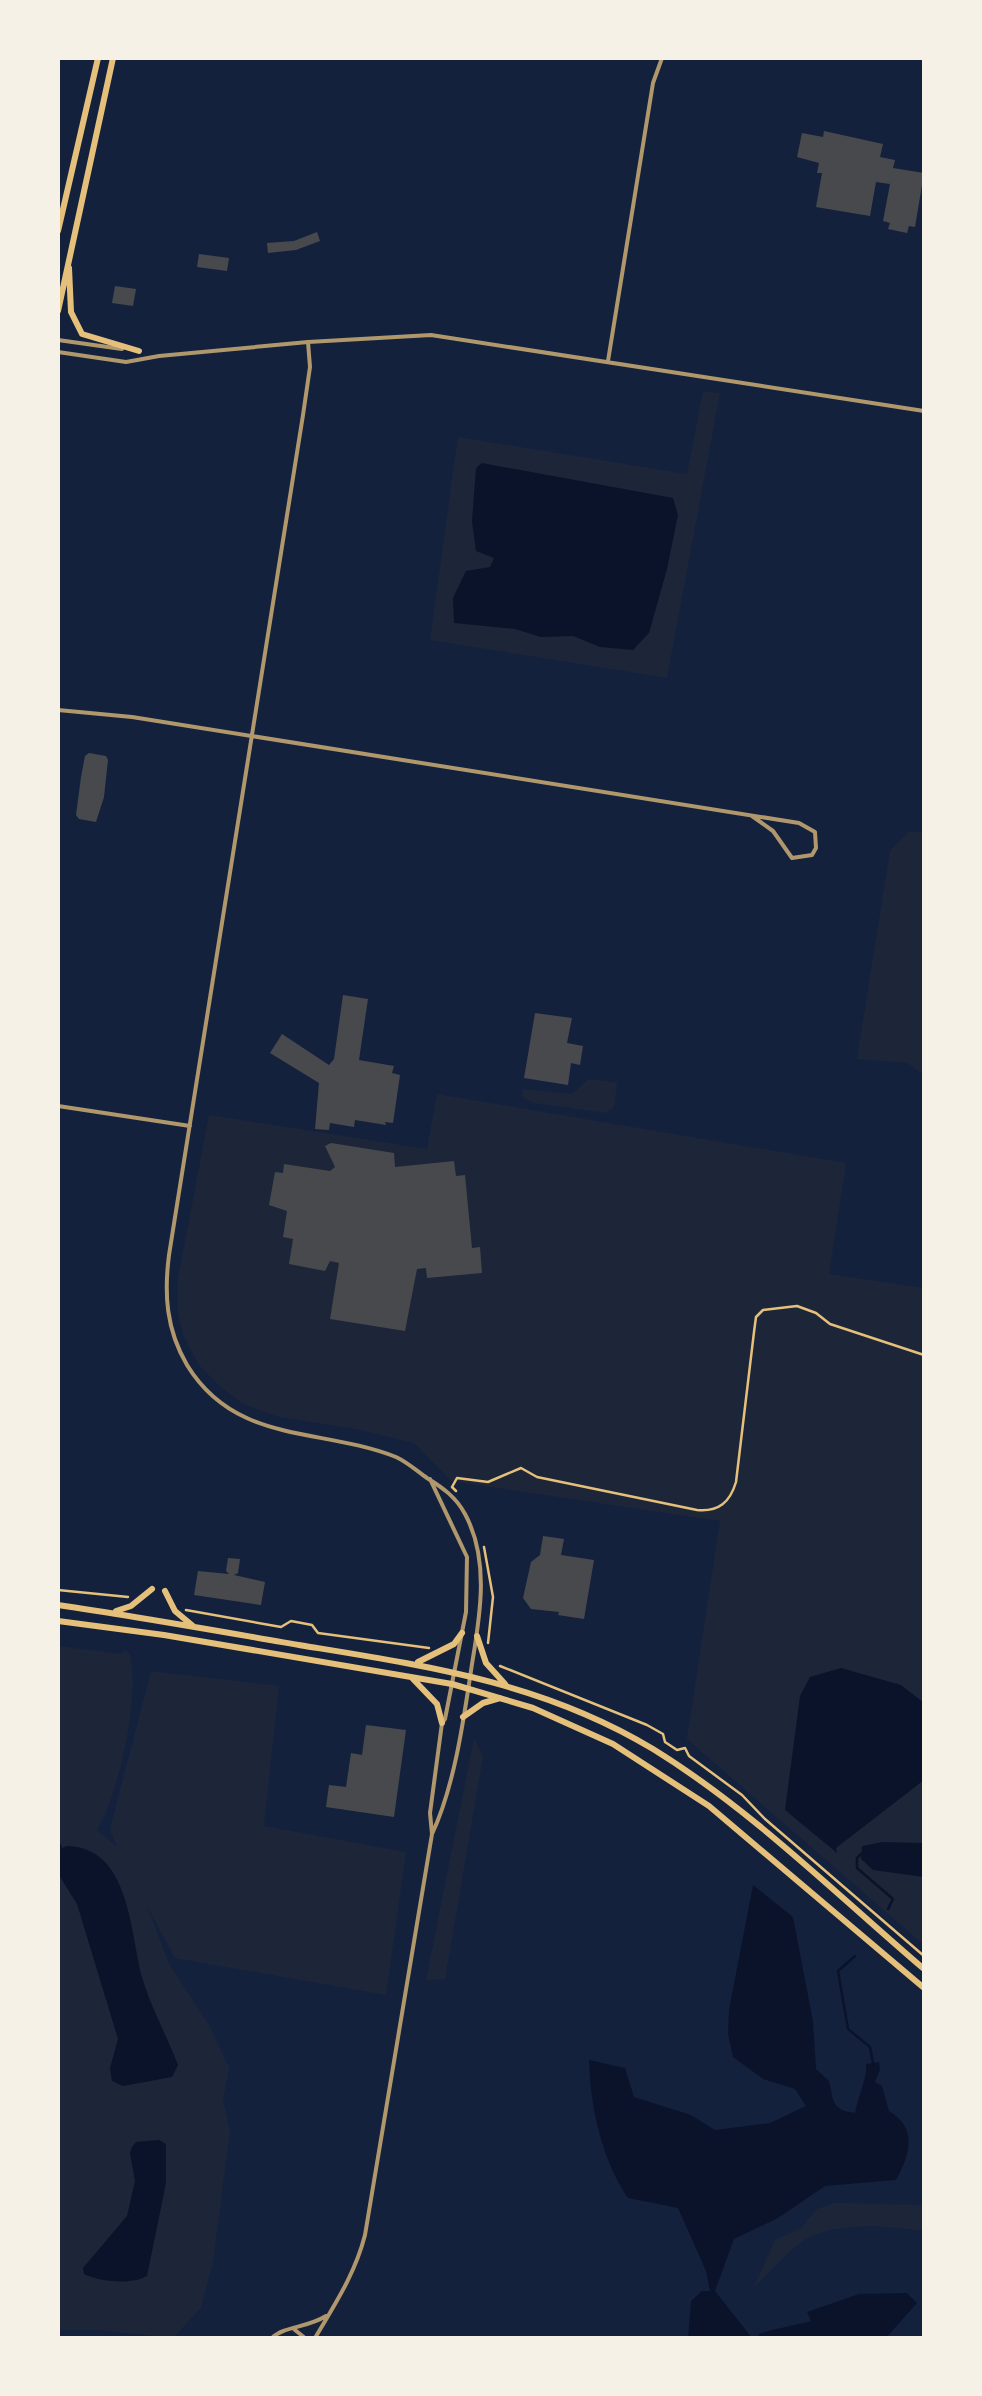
<svg xmlns="http://www.w3.org/2000/svg" width="982" height="2396" viewBox="0 0 982 2396" font-family="'PT Sans',sans-serif">
  <style>
    .green { fill: #1d2539 }
    .water { fill: #0b132b }
    .lines { fill: none; stroke-linecap: round; stroke-linejoin: round }
    .stream { stroke: #0b132b; stroke-width: 2.5 }
    .building { fill: #48494c }
    .path { stroke: #e5c07b; stroke-width: 2.5 }
    .minor { stroke: #b1986c; stroke-width: 4 }
    .secondary { stroke: #e5c07b; stroke-width: 6 }
  </style>
  <rect width="100%" height="100%" fill="#14213d"/>
  <path class="green" d="M 703,391 L 720,393 L 667,678 L 430,640 L 458,437 L 687,474 Z
    M 908,832 L 924,832 L 924,1075 L 907,1063 L 857,1059 L 890,851 Z
    M 589,1079 L 617,1083 L 614,1107 L 605,1113 L 534,1103 L 522,1097 L 523,1089 L 572,1094 Z
    M 437,1094 L 846,1163 L 829,1274 L 924,1288 L 924,1945 L 687,1739 L 720,1521 L 451,1481 L 414,1443 L 356,1429 L 279,1417 L 243,1404 L 222,1388 L 199,1365 L 184,1337 L 178,1313 L 178,1278 L 209,1115 L 427,1149 Z
    M 58,1646 L 121,1654 L 126,1650 L 130,1655 C 140,1696 119,1794 97,1830 L 117,1847 L 110,1829 L 151,1671 L 279,1686 L 264,1826 L 406,1852 L 386,1995 L 175,1958 L 147,1906 L 169,1964 L 209,2025 L 229,2067 L 223,2100 L 230,2131 L 213,2261 L 201,2308 L 173,2338 L 97,2330 L 58,2330 Z
    M 474,1738 L 483,1757 L 445,1979 L 426,1980 Z
    M 834,2203 L 924,2205 L 924,2231 C 886,2226 834,2220 800,2243 C 784,2255 769,2273 754,2287 L 775,2240 L 801,2228 L 817,2209 Z"/>
  <path class="water" d="M 482,463 L 673,498 L 678,515 L 667,569 L 649,633 L 633,650 L 600,647 L 573,636 L 541,637 L 515,629 L 454,623 L 453,598 L 466,571 L 490,567 L 494,558 L 476,551 L 472,522 L 476,468 Z
    M 841,1668 L 901,1685 L 924,1703 L 924,1780 L 836,1848 L 837,1853 L 785,1810 L 800,1696 L 810,1677 Z
    M 883,1842 L 924,1843 L 924,1877 L 873,1870 L 861,1859 L 862,1846 Z
    M 66,1846 C 130,1846 130,1933 142,1977 C 151,2008 167,2036 178,2065 L 172,2077 L 123,2086 L 112,2081 L 110,2068 L 118,2039 L 77,1904 L 59,1875 L 58,1851 Z
    M 753,1885 L 793,1917 L 813,2021 L 816,2069 L 829,2081 C 834,2101 831,2110 855,2113 C 857,2100 868,2075 866,2064 L 879,2062 L 880,2070 L 875,2082 L 882,2086 L 889,2111 C 918,2128 910,2155 896,2180 L 825,2186 L 778,2218 L 734,2239 L 715,2291 L 752,2338 L 688,2338 L 691,2301 L 702,2291 L 710,2291 L 706,2271 L 678,2208 L 628,2198 C 602,2160 590,2107 589,2060 L 625,2068 L 634,2097 L 691,2115 L 715,2130 L 770,2123 L 806,2106 L 795,2089 L 763,2079 L 733,2057 L 728,2034 L 729,2010 Z
    M 159,2140 L 166,2144 L 166,2183 L 147,2276 C 131,2285 100,2282 84,2274 L 83,2268 L 127,2216 L 135,2181 L 130,2153 L 132,2147 L 136,2142 Z
    M 907,2293 L 917,2303 L 886,2338 L 758,2338 L 759,2334 C 776,2328 793,2326 811,2321 L 807,2312 L 859,2294 Z"/>
  <g class="lines">
    <path class="stream" d="M 58,1842 L 61,1848
      M 861,1854 L 857,1858 L 857,1868 L 893,1899 L 888,1909
      M 855,1956 L 838,1971 L 848,2029 L 870,2047 L 873,2063"/>
  </g>
  <path class="building" d="M 824,131 L 883,144 L 880,157 L 895,160 L 893,168 L 924,173 L 915,227 L 909,226 L 907,233 L 888,229 L 890,223 L 883,221 L 890,184 L 876,182 L 870,216 L 816,207 L 822,173 L 817,173 L 819,163 L 797,157 L 802,133 L 823,137 Z
    M 317,232 L 320,241 L 296,250 L 268,253 L 267,243 L 294,241 Z
    M 199,254 L 229,258 L 227,271 L 197,267 Z
    M 115,286 L 136,289 L 133,306 L 112,303 Z
    M 89,753 L 106,756 L 108,760 L 104,797 L 96,822 L 79,819 L 76,815 L 81,777 L 85,756 Z
    M 343,995 L 368,999 L 359,1060 L 394,1066 L 392,1073 L 400,1075 L 393,1123 L 385,1122 L 386,1125 L 355,1120 L 354,1127 L 330,1123 L 329,1130 L 315,1129 L 319,1083 L 270,1053 L 282,1034 L 329,1065 L 334,1059 Z
    M 535,1013 L 572,1018 L 567,1043 L 583,1046 L 580,1065 L 571,1063 L 568,1085 L 524,1078 Z
    M 331,1143 L 394,1153 L 395,1167 L 454,1161 L 456,1176 L 465,1175 L 472,1248 L 480,1247 L 482,1273 L 427,1278 L 426,1268 L 417,1269 L 405,1331 L 330,1319 L 339,1263 L 330,1261 L 325,1271 L 289,1264 L 293,1239 L 283,1237 L 287,1211 L 269,1205 L 275,1172 L 283,1173 L 284,1164 L 330,1171 L 335,1167 L 325,1146 Z
    M 543,1536 L 564,1539 L 561,1555 L 594,1560 L 584,1619 L 558,1615 L 559,1612 L 531,1609 L 523,1598 L 531,1562 L 540,1555 Z
    M 228,1558 L 240,1559 L 238,1573 L 234,1575 L 265,1582 L 261,1605 L 194,1595 L 198,1571 L 229,1574 L 226,1571 Z
    M 366,1725 L 406,1730 L 394,1817 L 326,1807 L 329,1785 L 346,1787 L 351,1753 L 362,1755 Z"/>
  <g class="lines">
    <path class="path" d="M 456,1491 L 452,1487 L 457,1478 L 488,1482 L 521,1468 L 537,1477 L 697,1510 C 719,1512 730,1502 736,1482 L 754,1332 L 756,1317 L 763,1310 L 797,1306 L 816,1313 L 830,1324 L 924,1355
      M 484,1547 L 493,1597 L 488,1643
      M 58,1590 L 128,1597
      M 186,1610 L 281,1627 L 291,1621 L 312,1625 L 318,1633 L 429,1648
      M 500,1666 L 647,1725 L 663,1734 L 665,1742 L 677,1750 L 685,1748 L 689,1756 L 742,1795 L 765,1819 L 924,1956"/>
    <path class="minor" d="M 58,340 L 122,349
      M 308,342 L 310,367 L 303,415 L 169,1255 C 164,1294 166,1329 187,1365 C 236,1445 320,1427 396,1457 C 407,1462 417,1471 427,1478 C 443,1488 456,1497 465,1514 C 490,1560 480,1616 472,1664 C 464,1717 455,1785 432,1834
      M 58,352 L 126,362 L 159,356 L 308,342 L 431,335 L 924,411
      M 608,361 L 653,83 L 662,58
      M 58,710 L 132,717 L 799,823 L 815,832 L 816,848 L 812,855 L 792,858 L 773,831 L 752,816
      M 58,1106 L 190,1126
      M 295,2330 L 305,2338
      M 272,2338 C 284,2326 307,2328 326,2316
      M 315,2338 C 335,2304 355,2274 365,2235 L 432,1834 L 430,1813 L 442,1723 L 445,1719 L 466,1612 L 467,1557 L 430,1479"/>
    <path class="secondary" d="M 58,231 L 98,58
      M 69,268 L 71,312 L 82,334 L 139,351
      M 58,311 L 113,58
      M 165,1591 L 175,1611 L 193,1626
      M 58,1605 C 140,1617 223,1632 305,1646 C 428,1666 544,1683 653,1749 C 752,1810 836,1894 924,1969
      M 116,1611 L 131,1606 L 152,1589
      M 58,1621 L 164,1635 L 452,1684 L 533,1708 L 613,1744 L 709,1806 L 924,1988
      M 477,1636 L 486,1663 L 505,1684
      M 418,1662 L 454,1644 L 462,1633
      M 413,1679 L 437,1704 L 442,1723
      M 463,1717 L 483,1703 L 500,1698"/>
  </g>
  <rect width="982" height="2396" fill="none" stroke="#f6f1e7" stroke-width="120"/>
</svg>
